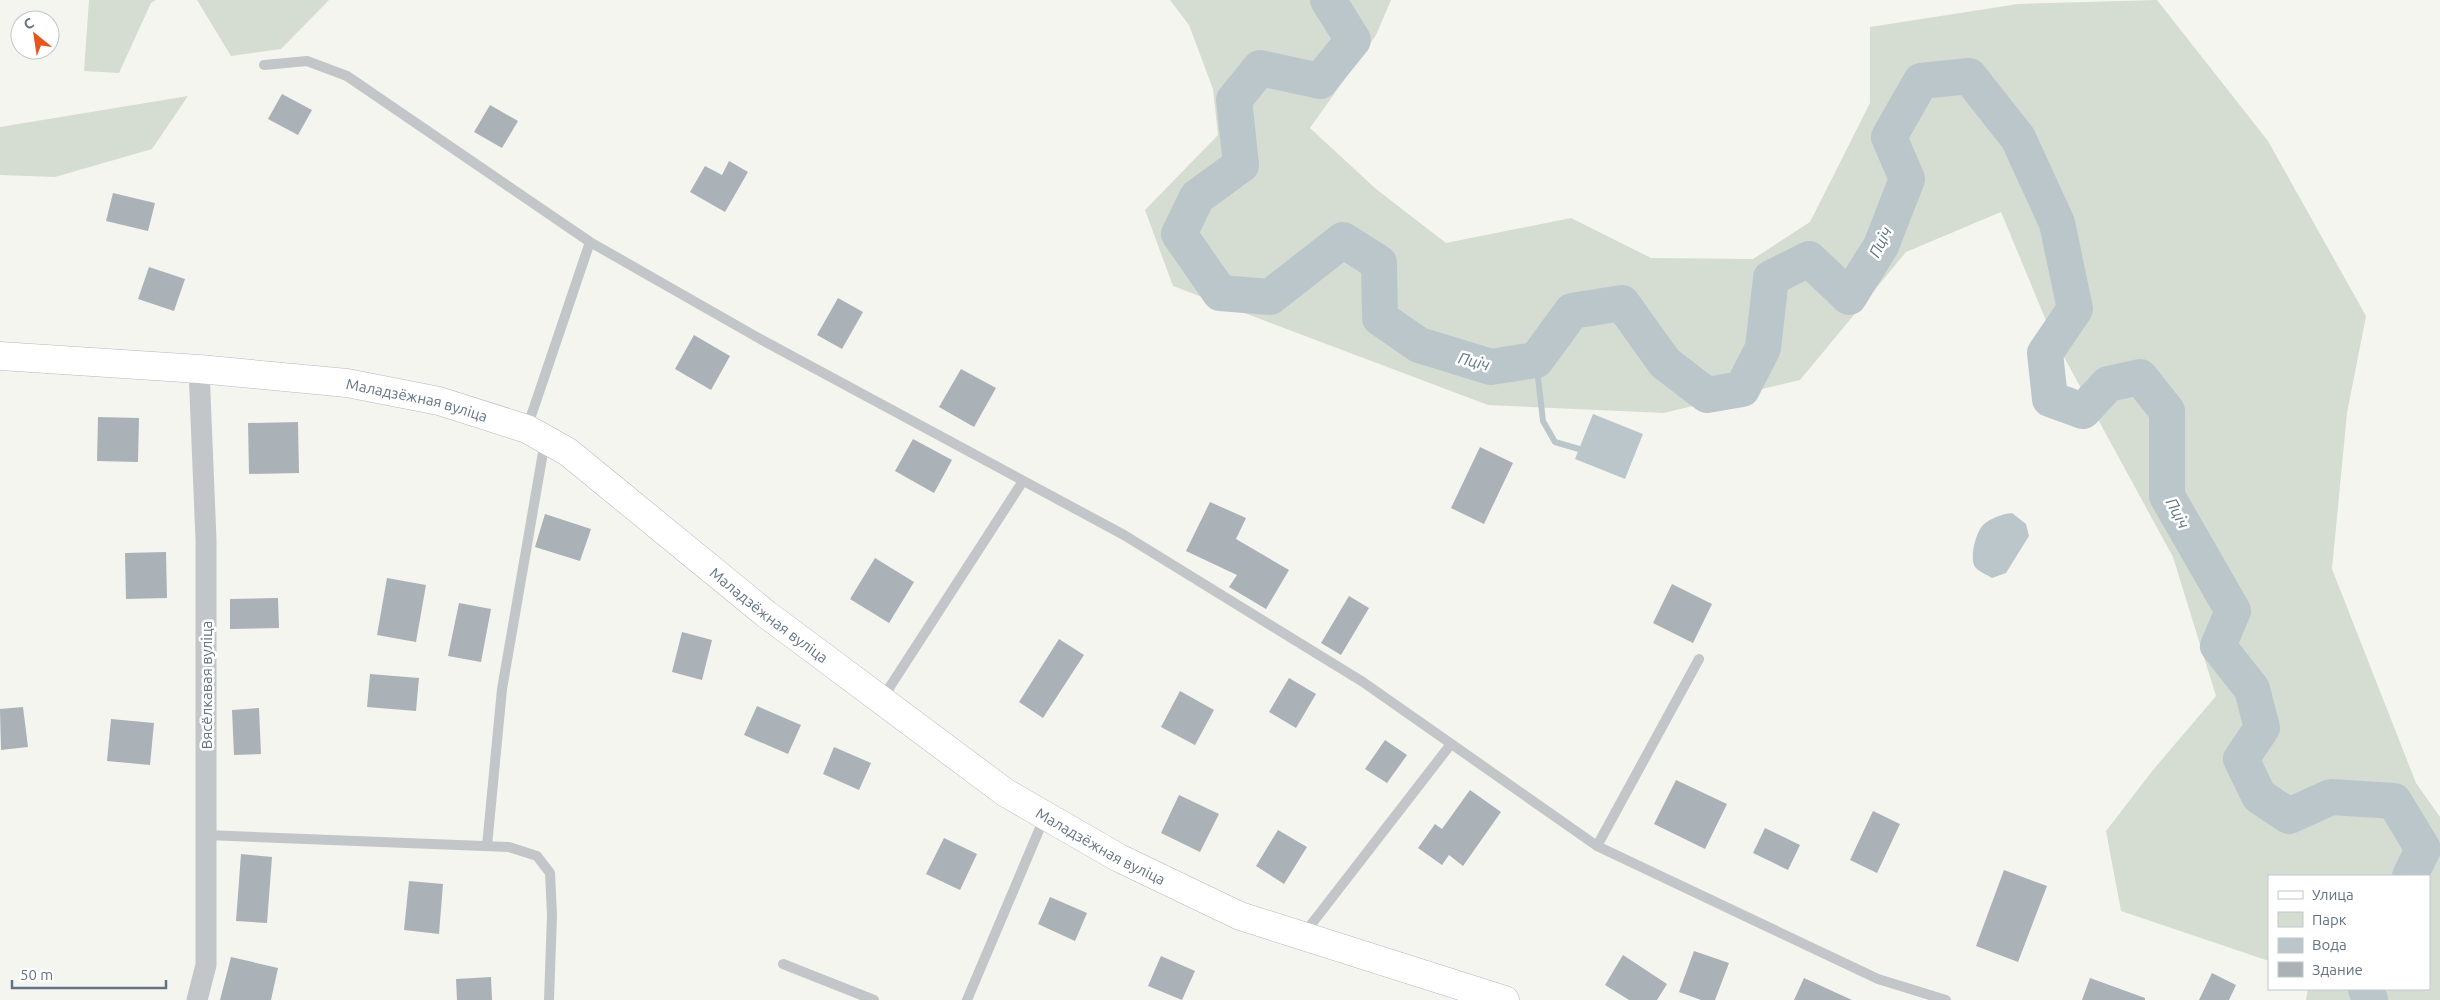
<svg xmlns="http://www.w3.org/2000/svg" width="2440" height="1000" viewBox="0 0 2440 1000" font-family="Ubuntu,sans-serif">
  <style>
    .green { fill: #d5dcd1 }
    .water { fill: #bbc6cb }
    .lines { fill: none; stroke-linecap: round; stroke-linejoin: round }
    .stream { stroke: #bbc6cb; stroke-width: 6 }
    .river { stroke: #bbc6cb; stroke-width: 36 }
    .building { fill: #aab1b7 }
    .secondary-casing { stroke: #b4b9be; stroke-width: 29 }
    .lane { stroke: #c2c6c9; stroke-width: 10 }
    .street { stroke: #c2c6c9; stroke-width: 21 }
    .secondary { stroke: #fff; stroke-width: 28 }
    .labels { text-anchor: middle; dominant-baseline: central; stroke-width: 5; stroke-linejoin: round; paint-order: stroke }
    .street-label { font-size: 15px; fill: #637382; stroke: #fff }
    .water-label { font-size: 16px; font-style: italic; fill: #5f7680; stroke: #fff }
  </style>
  <rect width="100%" height="100%" fill="#f5f5f0"/>
  <path class="green" d="M 89,0 L 156,0 L 151,3 L 119,73 L 84,71 Z
    M 197,0 L 329,0 L 281,49 L 231,56 Z
    M 1170,0 L 1391,0 L 1376,35 L 1310,128 L 1376,189 L 1446,243 L 1571,218 L 1651,258 L 1753,259 L 1810,222 L 1870,103 L 1870,27 L 2018,4 L 2157,0 L 2268,141 L 2366,316 L 2347,413 L 2332,569 L 2416,783 L 2440,817 L 2440,1000 L 2306,1000 L 2308,989 L 2429,989 L 2429,876 L 2269,876 L 2269,961 L 2121,911 L 2106,831 L 2153,770 L 2216,696 L 2173,557 L 2052,335 L 2001,212 L 1906,252 L 1800,380 L 1664,413 L 1488,405 L 1173,286 L 1145,210 L 1218,135 L 1213,89 L 1189,25 Z
    M 188,96 L 152,149 L 55,177 L 0,175 L 0,127 Z"/>
  <path class="water" d="M 1593,414 L 1643,434 L 1625,479 L 1575,459 Z
    M 2012,513 L 2026,524 L 2029,536 L 2006,573 L 1992,578 C 1987,575 1978,571 1975,567 C 1969,558 1976,532 1983,525 C 1991,518 2002,514 2012,513 Z"/>
  <g class="lines">
    <path class="stream" d="M 1536,360 L 1543,421 L 1555,442 L 1579,449"/>
    <path class="river" d="M 1328,0 L 1353,40 L 1320,81 L 1260,68 L 1234,100 L 1241,165 L 1197,197 L 1179,234 L 1220,293 L 1270,297 L 1343,240 L 1379,263 L 1380,318 L 1419,345 L 1491,367 L 1536,360 L 1572,311 L 1622,303 L 1665,363 L 1707,395 L 1742,389 L 1763,348 L 1771,278 L 1809,259 L 1849,297 L 1881,246 L 1907,179 L 1889,137 L 1921,81 L 1969,76 L 2018,138 L 2057,223 L 2075,309 L 2045,353 L 2050,399 L 2083,411 L 2108,384 L 2140,377 L 2167,411 L 2167,496 L 2233,611 L 2218,646 L 2252,689 L 2262,728 L 2241,759 L 2259,796 L 2289,816 L 2331,797 L 2394,801 L 2423,849 L 2410,876
      M 2366,989 L 2370,1000"/>
  </g>
  <path class="building" d="M 282,94 L 312,110 L 298,135 L 268,119 Z
    M 490,105 L 518,121 L 502,148 L 474,132 Z
    M 729,161 L 748,172 L 725,212 L 690,192 L 705,166 L 722,175 Z
    M 113,193 L 155,203 L 148,231 L 106,221 Z
    M 149,267 L 185,279 L 174,311 L 138,299 Z
    M 838,298 L 863,312 L 842,349 L 817,335 Z
    M 694,335 L 730,356 L 711,390 L 675,369 Z
    M 961,369 L 996,388 L 974,427 L 939,407 Z
    M 98,417 L 139,418 L 138,462 L 97,461 Z
    M 298,422 L 299,473 L 249,474 L 248,423 Z
    M 913,439 L 952,460 L 934,493 L 895,471 Z
    M 1480,447 L 1513,463 L 1484,524 L 1451,508 Z
    M 1210,502 L 1246,518 L 1236,539 L 1289,570 L 1266,609 L 1229,587 L 1237,575 L 1186,551 Z
    M 545,514 L 591,529 L 580,561 L 535,547 Z
    M 166,552 L 167,598 L 126,599 L 125,553 Z
    M 875,558 L 914,582 L 889,623 L 850,599 Z
    M 387,578 L 426,585 L 416,642 L 377,635 Z
    M 1672,584 L 1712,604 L 1693,643 L 1653,623 Z
    M 1349,596 L 1369,608 L 1341,655 L 1321,643 Z
    M 278,598 L 279,628 L 230,629 L 230,599 Z
    M 459,603 L 491,609 L 481,662 L 448,656 Z
    M 682,632 L 712,640 L 702,680 L 672,672 Z
    M 1059,639 L 1084,655 L 1043,718 L 1019,702 Z
    M 370,674 L 419,678 L 416,711 L 367,707 Z
    M 1289,678 L 1316,694 L 1296,728 L 1269,712 Z
    M 1180,691 L 1214,710 L 1195,745 L 1161,727 Z
    M 757,706 L 801,725 L 788,754 L 744,735 Z
    M 23,707 L 28,747 L 1,750 L 0,709 Z
    M 259,708 L 261,754 L 234,755 L 232,710 Z
    M 111,719 L 154,723 L 150,765 L 107,761 Z
    M 1385,740 L 1407,755 L 1387,783 L 1365,769 Z
    M 834,747 L 871,763 L 859,790 L 823,774 Z
    M 1676,780 L 1727,804 L 1705,849 L 1654,824 Z
    M 1470,790 L 1501,812 L 1463,866 L 1449,855 L 1442,865 L 1418,848 L 1435,824 L 1442,829 Z
    M 1179,795 L 1219,814 L 1200,852 L 1161,833 Z
    M 1873,811 L 1900,824 L 1877,873 L 1850,860 Z
    M 1765,828 L 1800,845 L 1788,870 L 1753,853 Z
    M 1278,830 L 1307,847 L 1284,884 L 1256,866 Z
    M 944,838 L 977,854 L 960,890 L 926,874 Z
    M 241,854 L 272,857 L 267,923 L 236,921 Z
    M 2004,870 L 2047,886 L 2018,962 L 1976,946 Z
    M 409,881 L 443,884 L 439,934 L 404,930 Z
    M 1050,897 L 1087,913 L 1075,941 L 1038,924 Z
    M 1694,951 L 1729,963 L 1715,1000 L 1701,1000 L 1679,992 Z
    M 1623,955 L 1667,984 L 1657,1000 L 1629,1000 L 1605,985 Z
    M 1161,956 L 1195,971 L 1182,1000 L 1148,986 Z
    M 231,957 L 278,968 L 271,1000 L 220,1000 Z
    M 2212,973 L 2236,985 L 2229,1000 L 2199,1000 Z
    M 491,977 L 492,1000 L 457,1000 L 456,979 Z
    M 1804,978 L 1852,1000 L 1794,1000 Z
    M 2090,978 L 2145,998 L 2145,1000 L 2082,1000 Z"/>
  <g class="lines">
    <defs>
      <g id="secondary">
        <path id="s1" d="M 0,356 L 199,369 L 347,383 L 439,401 L 527,429 L 568,452 L 766,614 L 1006,793 L 1119,858 L 1240,916 L 1505,1000"/>
      </g>
    </defs>
    <use href="#secondary" class="secondary-casing"/>
    <path class="lane" d="M 264,65 L 307,61 L 347,76 L 590,242 L 762,340 L 1124,535 L 1363,682 L 1597,846 L 1878,979 L 1946,1000
      M 527,428 L 590,242
      M 882,699 L 1023,481
      M 206,835 L 509,847 L 537,856 L 550,873 L 552,915 L 549,1000
      M 487,846 L 502,689 L 545,441
      M 1597,846 L 1699,659
      M 1303,935 L 1451,744
      M 783,964 L 874,1000
      M 967,1000 L 1045,816"/>
    <path class="street" d="M 197,1000 L 206,965 L 206,540 L 199,369"/>
    <use href="#secondary" class="secondary"/>
  </g>
  <g class="labels">
    <g class="street-label">
      <text stroke="none"><textPath href="#s1" startOffset="420">Маладзёжная вуліца</textPath></text>
      <text stroke="none"><textPath href="#s1" startOffset="840">Маладзёжная вуліца</textPath></text>
      <text transform="translate(206 685) rotate(-90)">Вясёлкавая вуліца</text>
      <text stroke="none"><textPath href="#s1" startOffset="1245">Маладзёжная вуліца</textPath></text>
    </g>
    <g class="water-label">
      <text transform="translate(1880 242) rotate(-64)">Пціч</text>
      <text transform="translate(1474 361) rotate(14)">Пціч</text>
      <text transform="translate(2178 513) rotate(62)">Пціч</text>
    </g>
  </g>
  <rect x="2268" y="875" width="162" height="115" fill="#ffffff" stroke="#c1c7cd"/>
  <rect x="2278" y="891" width="25" height="8" fill="#ffffff" stroke="#c1c7cd"/>
  <text x="2312" y="900" font-size="15" fill="#637382">Улица</text>
  <rect x="2278" y="912" width="25" height="15" fill="#d5dcd1" stroke="#c1c7cd"/>
  <text x="2312" y="925" font-size="15" fill="#637382">Парк</text>
  <rect x="2278" y="938" width="25" height="15" fill="#bbc6cb" stroke="#c1c7cd"/>
  <text x="2312" y="950" font-size="15" fill="#637382">Вода</text>
  <rect x="2278" y="962" width="25" height="15" fill="#aab1b7" stroke="#c1c7cd"/>
  <text x="2312" y="975" font-size="15" fill="#637382">Здание</text>
  <g transform="translate(35 35) rotate(330)"><circle r="24" fill="#ffffff" stroke="#c1c7cd"/>
  <path d="M0-4L9 19L0 12L-9 19Z" fill="#e7541e"/>
  <text y="-8" font-size="14" font-weight="bold" text-anchor="middle" fill="#637382">С</text>
  </g>
  <path d="M12 980v8h154v-8" fill="none" stroke="#637382" stroke-width="2.5"/>
  <text x="20" y="980" font-size="15" fill="#637382" stroke="#ffffff" stroke-width="4" paint-order="stroke">50 m</text>
</svg>
